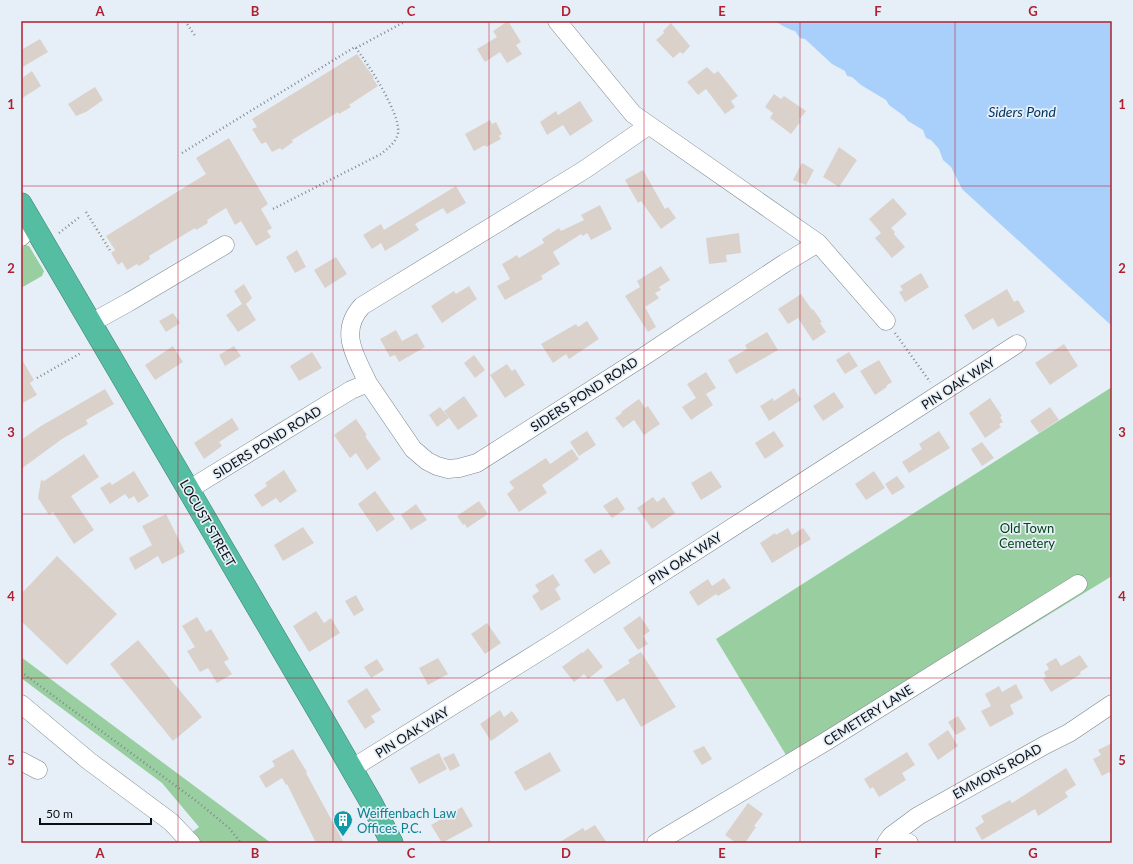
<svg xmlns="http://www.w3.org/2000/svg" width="1133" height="864" viewBox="0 0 1133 864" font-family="Lato,sans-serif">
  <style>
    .green { fill: #99cfa0 }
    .water { fill: #a9d0fb }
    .building { fill: #dbd1cb }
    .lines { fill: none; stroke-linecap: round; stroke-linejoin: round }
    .minor-casing { stroke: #7c858b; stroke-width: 19 }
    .highway-casing { stroke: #3b806f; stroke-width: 23 }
    .path { stroke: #83898f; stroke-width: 2.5; stroke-dasharray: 1 3; stroke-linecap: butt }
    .minor { stroke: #fff; stroke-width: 18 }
    .highway { stroke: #55bda1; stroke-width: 22 }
    .grid { fill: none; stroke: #b21f30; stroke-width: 1; stroke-opacity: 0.55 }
    .labels { text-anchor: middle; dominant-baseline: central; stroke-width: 3.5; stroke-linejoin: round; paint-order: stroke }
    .street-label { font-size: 13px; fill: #0c0f12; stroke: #e6eff7 }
    .park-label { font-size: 13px; fill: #074319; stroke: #e6eff7 }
    .culture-label { font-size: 13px; fill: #0d838f; stroke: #e6eff7; text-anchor: start }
    .water-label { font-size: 14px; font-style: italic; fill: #043561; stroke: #e6eff7 }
    .neatline { fill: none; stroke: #b21f30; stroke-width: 1.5 }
    .grid-label { font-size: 13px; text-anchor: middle; font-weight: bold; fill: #b21f30 }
  </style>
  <rect width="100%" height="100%" fill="#e6eff7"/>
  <path class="green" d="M 25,245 L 29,246 L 44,271 L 42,276 L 21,288 L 21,249 Z
    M 1112,387 L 1112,576 L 795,770 L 716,639 Z
    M 21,657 L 271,843 L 198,843 L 191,833 L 199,827 L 162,783 L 21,678 Z"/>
  <path class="water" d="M 775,21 L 1112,21 L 1112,326 L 962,189 L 951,167 L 943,160 L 939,149 L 931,140 L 926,138 L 923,130 L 908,121 L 904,116 L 889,105 L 886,100 L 861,85 L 852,77 L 847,76 L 845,71 L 832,64 L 805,39 L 800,38 L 795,31 C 790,30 779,24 775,21 Z"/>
  <path class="building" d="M 508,21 L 521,42 L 516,45 L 522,54 L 507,63 L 500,52 L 485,62 L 477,49 L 497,37 L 493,31 Z
    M 671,23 L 690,46 L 683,54 L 680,52 L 673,58 L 656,40 L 664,33 L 663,31 Z
    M 40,39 L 48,52 L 21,68 L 21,50 Z
    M 357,54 L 374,78 L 373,79 L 378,86 L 349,105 L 351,107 L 339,114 L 338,112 L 292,140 L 293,142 L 282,150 L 280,148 L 272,152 L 266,142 L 262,144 L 260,142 L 252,129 L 257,127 L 252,119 Z
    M 707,67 L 714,74 L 718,71 L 738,96 L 731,101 L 735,107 L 725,114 L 706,89 L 698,95 L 687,82 Z
    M 32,71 L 41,86 L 21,99 L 21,79 Z
    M 95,87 L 103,100 L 86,112 L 76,116 L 68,104 Z
    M 774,94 L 781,99 L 784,96 L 806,111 L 799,120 L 801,121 L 791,134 L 770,118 L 773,113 L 765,107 Z
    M 580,101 L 593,121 L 570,136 L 563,125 L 547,135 L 540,122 L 556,111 L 558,115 Z
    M 490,120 L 492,124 L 496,122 L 502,134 L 499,136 L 501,139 L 486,147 L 485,145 L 474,151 L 465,134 Z
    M 229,138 L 268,204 L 261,209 L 272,228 L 267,231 L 271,237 L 256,246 L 241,221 L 235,225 L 226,208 L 207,220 L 208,223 L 196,230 L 195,228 L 149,256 L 150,259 L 139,266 L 137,264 L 127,270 L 122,262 L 118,265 L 111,253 L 115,250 L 106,236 L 206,174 L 196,158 Z
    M 839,147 L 857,160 L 839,187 L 823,177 Z
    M 802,163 L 814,170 L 806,185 L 793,180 Z
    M 643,170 L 665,209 L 668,207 L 676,218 L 661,229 L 641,201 L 638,203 L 625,180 Z
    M 456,186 L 466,203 L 447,214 L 443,208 L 415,224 L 419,230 L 385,251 L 381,243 L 372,249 L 363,235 L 381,224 L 384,230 Z
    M 893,198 L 907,214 L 891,228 L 895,232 L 894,234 L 905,247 L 892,258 L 875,238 L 881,233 L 869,219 Z
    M 600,205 L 612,229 L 591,240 L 587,233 L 583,236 L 581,234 L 553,252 L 560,264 L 541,276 L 543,279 L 505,300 L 497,286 L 510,279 L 502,264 L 517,255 L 519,258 L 544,243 L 542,239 L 559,228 L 561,231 L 584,220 L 581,215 Z
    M 739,233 L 741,253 L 726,255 L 727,262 L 709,264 L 706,238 Z
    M 297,250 L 306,267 L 295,273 L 286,257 Z
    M 336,257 L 347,274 L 325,288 L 314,270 Z
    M 661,266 L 670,280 L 659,287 L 661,290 L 655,293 L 659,298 L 645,307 L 656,327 L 648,332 L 625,296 L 640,287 L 637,281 Z
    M 921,273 L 929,287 L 905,302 L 899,292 L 903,290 L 900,286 Z
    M 244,284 L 252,298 L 246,304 L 256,320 L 238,332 L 226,315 L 242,304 L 234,291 Z
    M 469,286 L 477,299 L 442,323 L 431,306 L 454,291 L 456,294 Z
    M 1007,289 L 1014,302 L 1018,300 L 1025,312 L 998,327 L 993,318 L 973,330 L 964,315 Z
    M 801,294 L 812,310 L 813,309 L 822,322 L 820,323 L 826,332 L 813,341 L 798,318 L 788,324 L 778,309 Z
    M 173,313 L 180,323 L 166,332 L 159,321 Z
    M 587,321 L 599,339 L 569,359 L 566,354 L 553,363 L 541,344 L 576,324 L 578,327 Z
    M 396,330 L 402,341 L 417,333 L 425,347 L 399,362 L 395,355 L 390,357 L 380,339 Z
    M 767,332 L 778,350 L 736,374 L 728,360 L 747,349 L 745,345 Z
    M 1064,344 L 1078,366 L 1050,385 L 1035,363 Z
    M 173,346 L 183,362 L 155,380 L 145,365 Z
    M 234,346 L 241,356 L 225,366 L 219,355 Z
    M 312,352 L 322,368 L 299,381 L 290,366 Z
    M 849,352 L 858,366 L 845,374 L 836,360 Z
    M 474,355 L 485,370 L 475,378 L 464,363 Z
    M 21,358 L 34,380 L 30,383 L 37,395 L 21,404 Z
    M 879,360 L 892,382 L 886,386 L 887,387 L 875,395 L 860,371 Z
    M 507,364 L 512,371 L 515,369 L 525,385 L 505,398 L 490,375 Z
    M 706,372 L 716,388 L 706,394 L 713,405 L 691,420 L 682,407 L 696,398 L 687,384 Z
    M 794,388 L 801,400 L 769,421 L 760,406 L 773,398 L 774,401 Z
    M 105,389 L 114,404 L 86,420 L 88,424 L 62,439 L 21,469 L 21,440 L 41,426 Z
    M 834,392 L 844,407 L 823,421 L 813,406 Z
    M 464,396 L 478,416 L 458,430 L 444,411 Z
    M 990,398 L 1002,416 L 1000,417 L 1003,422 L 999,424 L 1001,427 L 985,438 L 969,413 Z
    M 639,399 L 645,408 L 648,406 L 660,424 L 644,435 L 634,420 L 623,428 L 615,418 L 622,413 L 621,412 Z
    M 440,407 L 449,418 L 437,427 L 429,415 Z
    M 1050,407 L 1059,420 L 1039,433 L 1030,421 Z
    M 232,418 L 239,429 L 219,442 L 222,446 L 204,459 L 194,443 Z
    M 356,419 L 367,435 L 365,436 L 381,459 L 367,470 L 356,453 L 350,458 L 334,435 Z
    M 587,431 L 596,445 L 579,456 L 570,442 Z
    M 774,431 L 784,446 L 765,459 L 755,443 Z
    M 939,431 L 950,448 L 909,473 L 902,462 L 922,449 L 919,444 Z
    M 982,442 L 994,458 L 982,466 L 971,449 Z
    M 572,449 L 579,459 L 542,485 L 547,493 L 519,512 L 507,494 L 514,488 L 509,482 L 546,458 L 550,464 Z
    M 84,454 L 99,477 L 71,496 L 94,530 L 74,544 L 53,512 L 49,515 L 38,498 L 41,480 L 44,481 Z
    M 284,470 L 297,491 L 280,503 L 276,498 L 262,507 L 254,495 L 267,486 L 265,483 Z
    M 134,471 L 149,496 L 138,503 L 134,496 L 129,499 L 125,494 L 110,504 L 100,488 L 110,482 L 112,485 Z
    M 711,471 L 722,487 L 701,500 L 691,483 Z
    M 874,471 L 885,488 L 866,500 L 855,484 Z
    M 897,476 L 905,487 L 892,495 L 885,484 Z
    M 375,491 L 395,519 L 377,532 L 358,504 Z
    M 617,497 L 625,509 L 612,518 L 603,506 Z
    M 653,497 L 657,502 L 664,497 L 675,513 L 652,529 L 637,508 Z
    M 479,501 L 488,514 L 467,528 L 465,524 L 463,525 L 457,516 Z
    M 416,504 L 427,520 L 411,530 L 401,515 Z
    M 166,514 L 185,552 L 162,564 L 158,556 L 135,570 L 129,558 L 152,545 L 142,526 Z
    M 303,527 L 314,543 L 283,561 L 274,545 Z
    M 788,528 L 792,535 L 803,528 L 811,539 L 772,563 L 760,543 L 775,533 L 776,535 Z
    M 601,549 L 611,563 L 594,574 L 584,560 Z
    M 57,556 L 117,614 L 67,665 L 21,621 L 21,594 Z
    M 553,574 L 560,585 L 555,589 L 561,599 L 541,611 L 532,596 L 539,591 L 535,585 Z
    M 724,578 L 731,588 L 718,596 L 716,594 L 698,606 L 689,592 L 708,579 L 712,586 Z
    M 356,595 L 364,610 L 354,616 L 345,601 Z
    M 316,611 L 324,623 L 331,618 L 340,633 L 309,652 L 293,626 Z
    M 640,616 L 650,631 L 643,636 L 648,644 L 638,650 L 623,628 Z
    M 197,617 L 206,632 L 211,629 L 229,659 L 224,662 L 232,674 L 217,683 L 208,668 L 200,672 L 187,651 L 195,647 L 182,626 Z
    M 487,623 L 501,643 L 485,654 L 471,634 Z
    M 138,640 L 202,717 L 173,741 L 110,664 Z
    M 588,648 L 603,667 L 588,679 L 584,674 L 574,682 L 562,667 L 582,652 L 583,653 Z
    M 641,652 L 676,707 L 641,727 L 624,698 L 617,702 L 603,680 L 630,663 L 628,660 Z
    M 1080,655 L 1088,667 L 1080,672 L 1081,674 L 1051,692 L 1043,679 L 1046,677 L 1044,672 L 1049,669 L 1046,664 L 1056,658 L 1061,666 Z
    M 438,658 L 448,674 L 428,685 L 419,668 Z
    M 377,659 L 384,670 L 371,678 L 364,667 Z
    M 1016,684 L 1023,698 L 1010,705 L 1014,714 L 990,727 L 981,711 L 991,706 L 985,694 L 999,686 L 1002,692 Z
    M 367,688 L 381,710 L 371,716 L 375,722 L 365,729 L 347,701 Z
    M 500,710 L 504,717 L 512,711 L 519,721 L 491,741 L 480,724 Z
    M 958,716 L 966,729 L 956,735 L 948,722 Z
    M 948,730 L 958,746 L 938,760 L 928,744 Z
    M 1112,743 L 1112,777 L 1109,772 L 1102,776 L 1093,759 L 1101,755 L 1098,750 Z
    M 704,746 L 712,759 L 702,765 L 693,751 Z
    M 293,749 L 302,764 L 307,772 L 306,773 L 344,843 L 316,843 L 287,784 L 286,785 L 282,778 L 266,788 L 259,776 L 275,766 L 272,761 Z
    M 550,752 L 561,771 L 525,791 L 514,772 Z
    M 907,752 L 915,765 L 902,773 L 906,780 L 879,797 L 873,787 L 870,789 L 864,779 Z
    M 439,753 L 447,769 L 419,784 L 410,768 Z
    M 454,753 L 460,766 L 450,771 L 443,758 Z
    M 1066,768 L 1076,785 L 1065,792 L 1068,797 L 1038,816 L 1035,809 L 982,840 L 975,828 L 984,822 L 981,816 L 1010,800 L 1012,803 Z
    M 748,803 L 763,814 L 754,826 L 756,827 L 745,843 L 736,843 L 725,835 Z
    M 462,807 L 473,826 L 442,843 L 431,825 Z
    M 595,825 L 607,843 L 558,843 L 583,828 L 585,831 Z"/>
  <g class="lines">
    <defs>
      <path id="minor" d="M 557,21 L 633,114 L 818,243 L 886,321
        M 21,237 L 32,224
        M 91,323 L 129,302 L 225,245
        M 368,383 C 356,357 338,332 362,306 L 584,170 L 648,126
        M 188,490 L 351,390 L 368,383 L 413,449 L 427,461 L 437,466 L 448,469 L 459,468 L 477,463 L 646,355 L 785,263 L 818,243
        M 21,704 L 89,761 L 171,822 L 191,843
        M 21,761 L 38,770
        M 351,769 L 561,638 L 1017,344
        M 891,836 L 909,843
        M 656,843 L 825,742 L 1078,584
        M 886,843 L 891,836 L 918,816 L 1045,745 L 1069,733 L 1112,704"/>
      <path id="highway" d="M 21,204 L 324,721 L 372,804 L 392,843"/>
    </defs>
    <use href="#minor" class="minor-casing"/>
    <use href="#highway" class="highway-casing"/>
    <path class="path" d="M 185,21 L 196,37
      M 356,48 L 406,21
      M 182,153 L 355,47 C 367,62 401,114 398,133 C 396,143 388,148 381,154 L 271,210
      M 86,212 L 111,252
      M 59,233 L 81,216
      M 895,333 L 930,382
      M 37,378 L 81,353
      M 21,672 L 199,803 L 229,828 L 241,843"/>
    <use href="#minor" class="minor"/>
    <use href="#highway" class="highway"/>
  </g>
  <path class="grid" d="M 178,21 L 178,843M 333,21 L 333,843M 489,21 L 489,843M 644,21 L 644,843M 800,21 L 800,843M 955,21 L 955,843M 21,186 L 1112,186M 21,350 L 1112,350M 21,514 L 1112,514M 21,678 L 1112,678"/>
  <defs>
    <symbol id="building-pin" viewBox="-11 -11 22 30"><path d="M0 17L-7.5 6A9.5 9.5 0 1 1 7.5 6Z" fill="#0f9aa8" stroke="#e6eff7"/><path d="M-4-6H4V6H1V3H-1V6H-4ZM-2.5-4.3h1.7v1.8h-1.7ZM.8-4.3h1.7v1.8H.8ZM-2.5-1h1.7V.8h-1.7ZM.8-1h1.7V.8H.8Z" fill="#fff"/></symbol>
  </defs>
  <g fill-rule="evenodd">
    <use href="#building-pin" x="332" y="809" width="22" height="30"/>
  </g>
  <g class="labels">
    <g class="street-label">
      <text transform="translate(958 383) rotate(-33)">PIN OAK WAY</text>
      <text transform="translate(584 394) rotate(-33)">SIDERS POND ROAD</text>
      <text transform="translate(267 442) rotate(-32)">SIDERS POND ROAD</text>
      <text transform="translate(208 523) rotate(60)">LOCUST STREET</text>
      <text transform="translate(685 558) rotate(-33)">PIN OAK WAY</text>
      <text transform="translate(868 715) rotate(-32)">CEMETERY LANE</text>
      <text transform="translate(412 732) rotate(-32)">PIN OAK WAY</text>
      <text transform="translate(997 771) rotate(-29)">EMMONS ROAD</text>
    </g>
    <g class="park-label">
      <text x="1027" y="528">Old Town<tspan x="1027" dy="15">Cemetery</tspan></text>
    </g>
    <g class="culture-label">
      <text x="357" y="813">Weiffenbach Law<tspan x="357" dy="15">Offices P.C.</tspan></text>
    </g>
    <g class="water-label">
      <text x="1022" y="111">Siders Pond</text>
    </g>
  </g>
  <rect width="1133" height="864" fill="none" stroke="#e6eff7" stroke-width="44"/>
  <path d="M40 818v6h111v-6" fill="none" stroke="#0c0f12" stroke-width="2"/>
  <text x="46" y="818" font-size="12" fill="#0c0f12" stroke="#e6eff7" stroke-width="3" paint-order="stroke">50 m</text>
  <rect x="22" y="22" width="1089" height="820" class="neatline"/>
  <g class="grid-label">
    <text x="100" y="16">A</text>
    <text x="255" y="16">B</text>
    <text x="411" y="16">C</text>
    <text x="566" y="16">D</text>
    <text x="722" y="16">E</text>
    <text x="878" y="16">F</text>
    <text x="1033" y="16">G</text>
    <text x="11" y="109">1</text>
    <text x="1122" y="109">1</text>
    <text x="11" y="273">2</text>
    <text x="1122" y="273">2</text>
    <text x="11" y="437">3</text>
    <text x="1122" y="437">3</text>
    <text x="11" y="601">4</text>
    <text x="1122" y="601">4</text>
    <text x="11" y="765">5</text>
    <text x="1122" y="765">5</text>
    <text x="100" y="858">A</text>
    <text x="255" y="858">B</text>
    <text x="411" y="858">C</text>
    <text x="566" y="858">D</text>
    <text x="722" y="858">E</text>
    <text x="878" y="858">F</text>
    <text x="1033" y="858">G</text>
  </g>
</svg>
